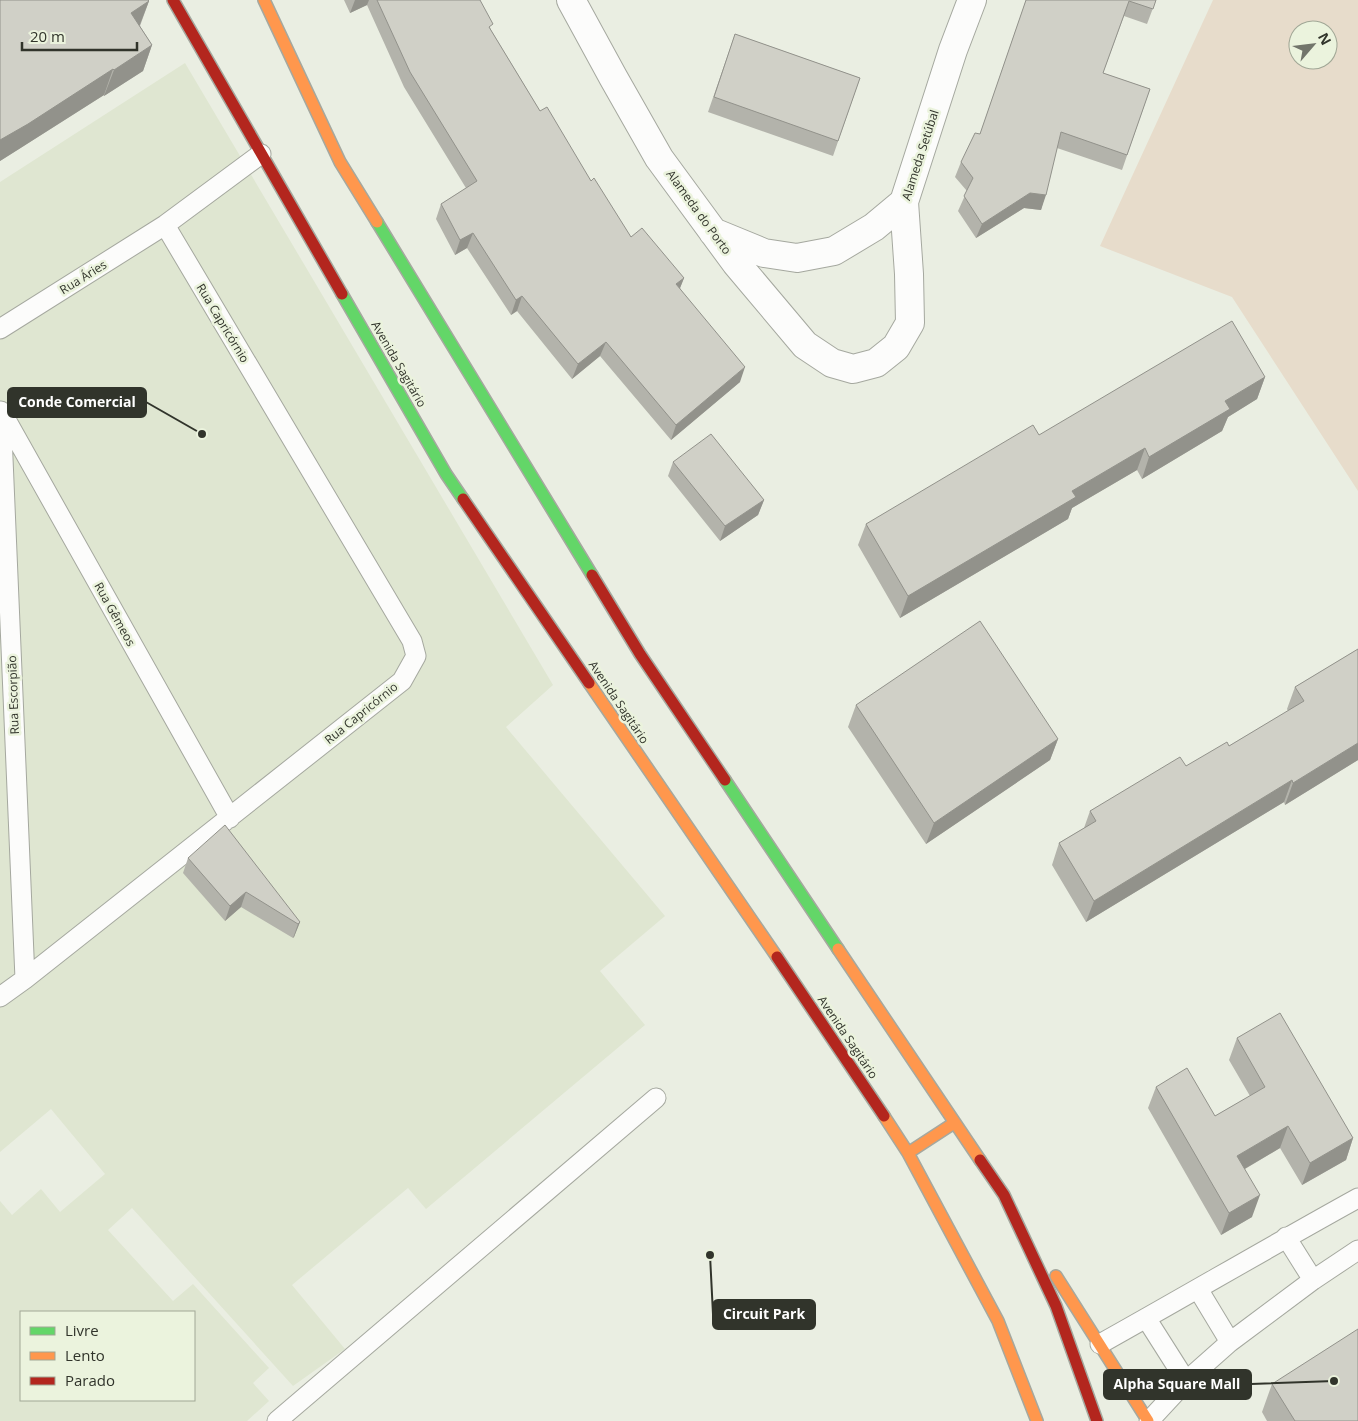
<svg xmlns="http://www.w3.org/2000/svg" width="1358" height="1421" viewBox="0 0 1358 1421" font-family="'Open Sans',sans-serif">
  <style>
    .built { fill: #dfe6d1; fill-rule: evenodd }
    .green { fill: #e7dccb; fill-rule: evenodd }
    .lines { fill: none; stroke-linecap: round; stroke-linejoin: round }
    .lane-casing { stroke: #a5a89f; stroke-width: 21 }
    .street-casing { stroke: #a5a89f; stroke-width: 30 }
    .fast-casing { stroke: #a5a89f; stroke-width: 14 }
    .slow-casing { stroke: #a5a89f; stroke-width: 14 }
    .jam-casing { stroke: #a5a89f; stroke-width: 14 }
    .lane { stroke: #fcfcfb; stroke-width: 19 }
    .street { stroke: #fcfcfb; stroke-width: 28 }
    .fast { stroke: #63d668; stroke-width: 11 }
    .slow { stroke: #ff974d; stroke-width: 11 }
    .jam { stroke: #b3261e; stroke-width: 11 }
    .wall { fill: #b3b3ab }
    .shaded-wall { fill: #92928b }
    .building { fill: #d0d0c7; stroke: #92928b }
    .labels { text-anchor: middle; dominant-baseline: central; stroke-width: 5; stroke-linejoin: round; paint-order: stroke }
    .street-label { font-size: 12px; fill: #31342b; stroke: #ebf3dd }
    .leader { fill: none; stroke: #31342b; stroke-width: 2 }
    .callout-dot { fill: #31342b; stroke: #ebf3dd; stroke-width: 2 }
    .callout { fill: #31342b; stroke: #31342b; stroke-width: 2 }
    .callout-label { font-size: 14px; text-anchor: middle; font-weight: bold; fill: #fff }
  </style>
  <rect width="100%" height="100%" fill="#eaeee2"/>
  <path class="built" d="M 185,63 L 553,685 L 506,727 L 665,916 L 600,971 L 645,1025 L 426,1209 L 408,1188 L 292,1285 L 345,1349 L 293,1386 L 132,1208 L 108,1230 L 173,1301 L 193,1284 L 269,1368 L 253,1383 L 269,1401 L 247,1421 L 0,1421 L 0,1201 L 12,1215 L 41,1189 L 60,1212 L 105,1174 L 51,1109 L 0,1152 L 0,182 ZM 21,1312 L 194,1312 L 194,1400 L 21,1400 Z"/>
  <path class="green" d="M 1213,0 L 1358,0 L 1358,491 L 1232,297 L 1100,246 ZM 1298,30 L 1328,30 L 1328,60 L 1298,60 Z"/>
  <g class="lines">
    <defs>
      <path id="lane" d="M 0,329 L 165,225 L 261,154
        M 1,411 L 25,979
        M 4,416 L 230,818
        M 0,997 L 25,979 L 402,681 L 416,656 L 412,641 L 165,225
        M 1286,1237 L 1313,1280
        M 1198,1289 L 1230,1342
        M 1146,1318 L 1186,1381
        M 1100,1344 C 1186,1296 1271,1246 1358,1198
        M 277,1421 L 656,1098
        M 1149,1421 L 1186,1381 L 1230,1342 L 1313,1280 L 1358,1250"/>
      <path id="street" d="M 571,0 L 613,77 L 659,158 L 736,263 L 805,345 L 832,363 L 853,369 L 876,363 L 896,347 L 910,323 L 909,274 L 904,202 L 953,50 L 972,0
        M 713,232 L 764,253 L 797,258 L 834,251 L 874,227 L 904,202"/>
      <path id="fast" d="M 377,222 L 592,575
        M 342,294 L 446,474 L 463,499
        M 725,780 L 838,949"/>
      <path id="slow" d="M 264,0 L 340,162 L 377,222
        M 589,683 L 777,957
        M 838,949 L 980,1160
        M 884,1116 L 908,1153 L 998,1321 L 1037,1421
        M 908,1153 L 954,1123
        M 1056,1276 L 1148,1421"/>
      <path id="jam" d="M 173,0 L 342,294
        M 463,499 L 589,683
        M 592,575 L 640,654 L 725,780
        M 777,957 L 884,1116
        M 980,1160 L 1004,1195 L 1056,1306 L 1097,1421"/>
    </defs>
    <use href="#lane" class="lane-casing"/>
    <use href="#street" class="street-casing"/>
    <use href="#fast" class="fast-casing"/>
    <use href="#slow" class="slow-casing"/>
    <use href="#jam" class="jam-casing"/>
    <use href="#lane" class="lane"/>
    <use href="#street" class="street"/>
    <use href="#fast" class="fast"/>
    <use href="#slow" class="slow"/>
    <use href="#jam" class="jam"/>
  </g>
  <path class="wall" d="M 0,0 L 149,1 L 140,26 L 152,45 L 143,71 L 104,96 L 104,95 L 19,149 L 0,161 Z
    M 344,0 L 480,0 L 491,30 L 540,111 L 631,237 L 684,278 L 680,288 L 740,382 L 671,440 L 600,356 L 572,379 L 517,311 L 511,315 L 467,248 L 455,255 L 436,219 L 441,204 L 466,188 L 404,87 L 367,5 L 350,13 Z
    M 1026,0 L 1156,0 L 1147,24 L 1124,16 L 1103,73 L 1150,89 L 1122,170 L 1057,148 L 1041,210 L 1024,208 L 976,238 L 958,211 L 967,191 L 955,177 L 961,162 L 980,134 Z
    M 735,34 L 860,78 L 833,156 L 708,112 Z
    M 1265,377 L 1257,399 L 1228,417 L 1222,431 L 1142,479 L 1137,470 L 1072,508 L 1068,519 L 900,618 L 858,545 L 866,524 L 1039,435 Z
    M 673,462 L 764,500 L 758,515 L 720,541 L 668,476 Z
    M 1358,649 L 1358,760 L 1285,805 L 1284,802 L 1086,922 L 1052,865 L 1059,843 L 1084,828 L 1090,811 L 1186,766 L 1229,746 L 1288,711 L 1287,709 L 1295,687 Z
    M 856,705 L 1058,739 L 1050,760 L 926,844 L 848,727 Z
    M 188,858 L 300,922 L 294,937 L 293,938 L 241,907 L 225,921 L 183,873 Z
    M 1237,1038 L 1353,1138 L 1346,1160 L 1302,1185 L 1280,1148 L 1245,1169 L 1252,1217 L 1221,1235 L 1148,1108 L 1156,1087 L 1215,1116 L 1250,1096 L 1229,1060 Z
    M 1272,1384 L 1358,1421 L 1267,1421 L 1262,1412 Z"/>
  <path class="shaded-wall" d="M 355,0 L 369,0 L 367,5 L 350,13 Z
    M 149,1 L 139,27 L 131,13 Z
    M 152,45 L 143,71 L 104,96 L 114,70 Z
    M 113,69 L 104,95 L 19,149 L 0,161 L 0,140 Z
    M 1030,193 L 1046,195 L 1041,210 L 1024,208 L 976,238 L 982,224 Z
    M 473,233 L 467,248 L 455,255 L 460,240 Z
    M 684,278 L 678,293 L 676,284 Z
    M 522,296 L 517,311 L 511,315 L 516,300 Z
    M 606,342 L 600,356 L 572,379 L 578,364 Z
    M 745,367 L 740,382 L 671,440 L 676,425 Z
    M 1265,377 L 1257,399 L 1228,417 L 1222,431 L 1142,479 L 1149,457 L 1225,401 Z
    M 1145,448 L 1137,470 L 1072,508 L 1068,519 L 900,618 L 908,596 L 1072,491 Z
    M 764,500 L 758,515 L 720,541 L 725,526 Z
    M 1058,739 L 1050,760 L 926,844 L 934,823 Z
    M 1358,743 L 1358,760 L 1285,805 L 1293,783 Z
    M 1292,780 L 1284,802 L 1086,922 L 1094,901 Z
    M 246,892 L 241,907 L 225,921 L 230,906 Z
    M 300,922 L 294,937 L 293,938 L 298,924 Z
    M 1288,1126 L 1280,1148 L 1229,1178 L 1237,1156 Z
    M 1353,1138 L 1346,1160 L 1302,1185 L 1310,1163 Z
    M 1260,1195 L 1252,1217 L 1221,1235 L 1229,1213 Z"/>
  <path class="building" d="M 0,0 L 148,0 L 149,1 L 131,13 L 152,45 L 114,70 L 113,69 L 28,124 L 0,140 Z
    M 377,0 L 480,0 L 493,24 L 489,27 L 540,111 L 547,107 L 591,181 L 594,178 L 631,237 L 642,228 L 684,278 L 676,284 L 745,367 L 676,425 L 606,342 L 578,364 L 522,296 L 516,300 L 473,233 L 460,240 L 441,204 L 477,181 L 410,72 Z
    M 1026,0 L 1156,0 L 1153,9 L 1129,1 L 1103,73 L 1150,89 L 1127,155 L 1061,132 L 1046,195 L 1030,193 L 982,224 L 964,196 L 973,178 L 961,162 L 975,133 L 980,134 Z
    M 735,34 L 860,78 L 838,141 L 714,97 Z
    M 1232,321 L 1265,377 L 1225,401 L 1230,409 L 1149,457 L 1145,448 L 1072,491 L 1076,497 L 908,596 L 866,524 L 1033,425 L 1039,435 Z
    M 711,434 L 764,500 L 725,526 L 673,462 Z
    M 980,621 L 1058,739 L 934,823 L 856,705 Z
    M 1358,649 L 1358,743 L 1293,783 L 1292,780 L 1094,901 L 1059,843 L 1096,821 L 1090,811 L 1180,757 L 1186,766 L 1227,742 L 1229,746 L 1304,701 L 1295,687 Z
    M 225,825 L 300,922 L 298,924 L 246,892 L 230,906 L 188,858 Z
    M 1280,1013 L 1353,1138 L 1310,1163 L 1288,1126 L 1237,1156 L 1260,1195 L 1229,1213 L 1156,1087 L 1187,1068 L 1215,1116 L 1265,1087 L 1237,1038 Z
    M 1358,1329 L 1358,1421 L 1295,1421 L 1272,1384 Z"/>
  <g class="labels">
    <g class="street-label">
      <text transform="translate(920 155) rotate(-72)">Alameda Setúbal</text>
      <text transform="translate(699 212) rotate(54)">Alameda do Porto</text>
      <text transform="translate(83 277) rotate(-32)">Rua Áries</text>
      <text transform="translate(223 323) rotate(59)">Rua Capricórnio</text>
      <text transform="translate(399 364) rotate(60)">Avenida Sagitário</text>
      <text transform="translate(115 614) rotate(61)">Rua Gêmeos</text>
      <text transform="translate(13 695) rotate(-92)">Rua Escorpião</text>
      <text transform="translate(619 702) rotate(56)">Avenida Sagitário</text>
      <text transform="translate(361 713) rotate(-39)">Rua Capricórnio</text>
      <text transform="translate(848 1037) rotate(56)">Avenida Sagitário</text>
    </g>
  </g>
  <path class="leader" d="M202 434L146 402M710 1255L713 1314M1334 1381L1251 1384"/>
  <g class="callout-dot">
    <circle cx="202" cy="434" r="5"/>
    <circle cx="710" cy="1255" r="5"/>
    <circle cx="1334" cy="1381" r="5"/>
  </g>
  <g class="callout">
    <rect x="8" y="388" width="138" height="29" rx="5"/>
    <rect x="713" y="1300" width="102" height="29" rx="5"/>
    <rect x="1104" y="1370" width="147" height="29" rx="5"/>
  </g>
  <g class="callout-label">
    <text x="77" y="407">Conde Comercial</text>
    <text x="764" y="1319">Circuit Park</text>
    <text x="1177" y="1389">Alpha Square Mall</text>
  </g>
  <rect x="20" y="1311" width="175" height="90" fill="#ebf3dd" stroke="#a1a796"/>
  <rect x="30" y="1327" width="25" height="8" fill="#63d668" stroke="#a1a796"/>
  <text x="65" y="1336" font-size="15" fill="#31342b">Livre</text>
  <rect x="30" y="1352" width="25" height="8" fill="#ff974d" stroke="#a1a796"/>
  <text x="65" y="1361" font-size="15" fill="#31342b">Lento</text>
  <rect x="30" y="1377" width="25" height="8" fill="#b3261e" stroke="#a1a796"/>
  <text x="65" y="1386" font-size="15" fill="#31342b">Parado</text>
  <g transform="translate(1313 45) rotate(62)"><circle r="24" fill="#ebf3dd" stroke="#a1a796"/>
  <path d="M0-4L9 19L0 12L-9 19Z" fill="#72756b"/>
  <text y="-8" font-size="14" font-weight="bold" text-anchor="middle" fill="#31342b">N</text>
  </g>
  <path d="M22 42v8h115v-8" fill="none" stroke="#31342b" stroke-width="2.5"/>
  <text x="30" y="42" font-size="15" fill="#31342b" stroke="#ebf3dd" stroke-width="4" paint-order="stroke">20 m</text>
</svg>
